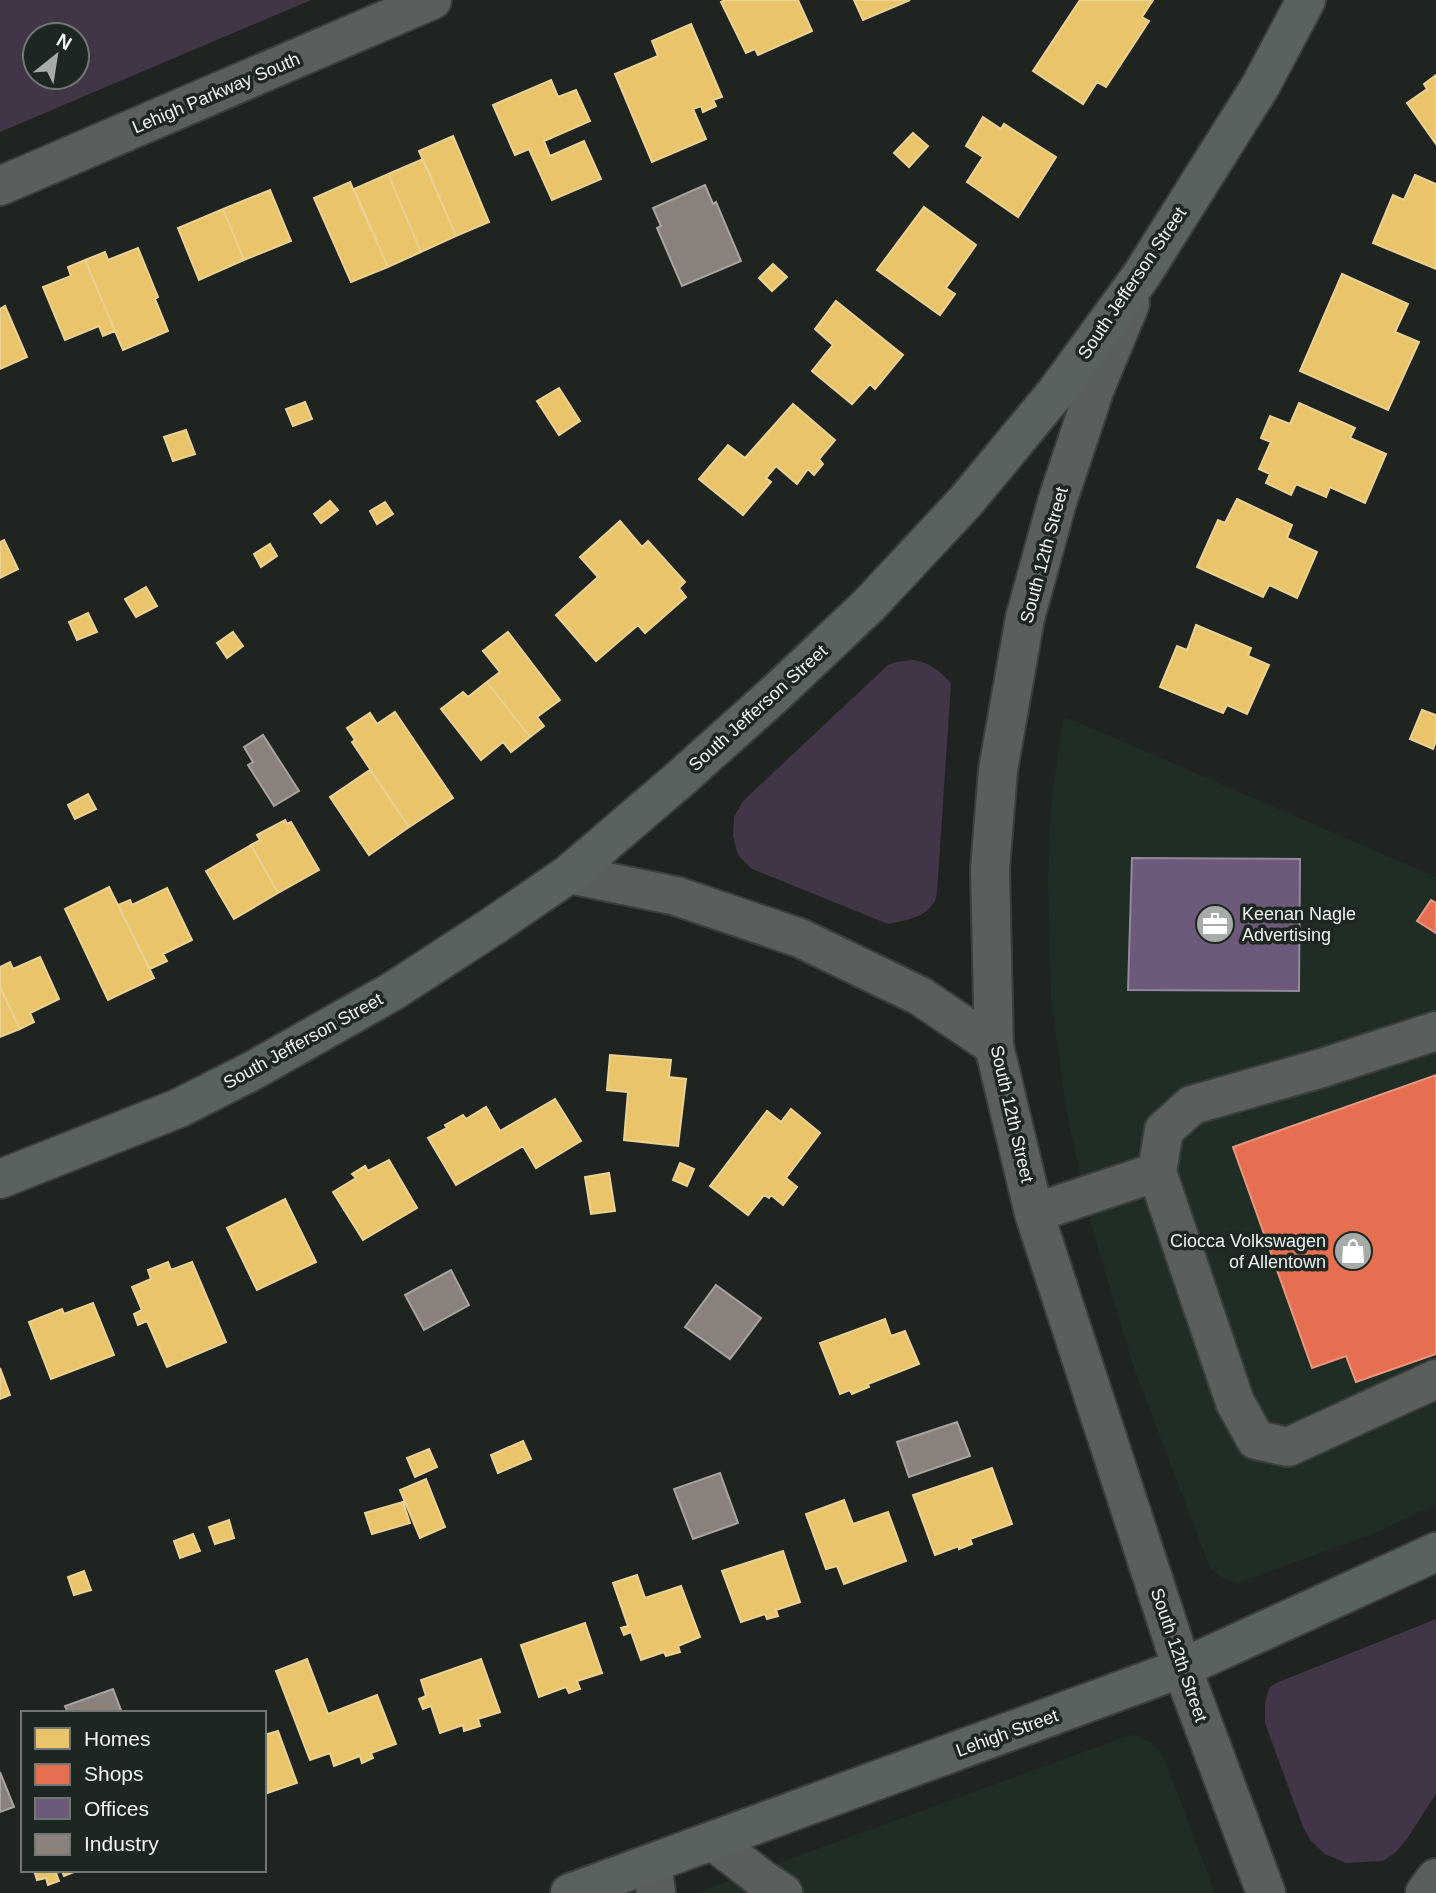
<svg xmlns="http://www.w3.org/2000/svg" width="1436" height="1893" viewBox="0 0 1436 1893" font-family="Arial,sans-serif">
  <style>
    .built { fill: #1f2d24 }
    .green { fill: #433548; fill-rule: evenodd }
    .homes { fill: #e9c46a; stroke: #ebd292; stroke-width: 2 }
    .shops { fill: #e76f51; stroke: #e99781; stroke-width: 2 }
    .offices { fill: #6d597a; stroke: #94889d; stroke-width: 2 }
    .industry { fill: #8a817c; stroke: #a8a49f; stroke-width: 2 }
    .lines { fill: none; stroke-linecap: round; stroke-linejoin: round }
    .minor-casing { stroke: #3b3f3c; stroke-width: 42 }
    .major-casing { stroke: #3b3f3c; stroke-width: 42 }
    .minor { stroke: #5a5f5c; stroke-width: 38 }
    .major { stroke: #59625c; stroke-width: 38 }
    .labels { text-anchor: middle; dominant-baseline: central; stroke-width: 7; stroke-linejoin: round; paint-order: stroke }
    .street-label { font-size: 18px; fill: #eff4f0; stroke: #1d2620 }
    .poi-label { font-size: 18px; fill: #eff4f0; stroke: #1d2620; text-anchor: start }
  </style>
  <rect width="100%" height="100%" fill="#1f2421"/>
  <path class="built" d="M 1063,718 L 1075,721 L 1436,877 L 1436,1504 L 1378,1532 L 1238,1583 L 1222,1578 L 1210,1568 L 1133,1365 L 1089,1217 L 1066,1108 L 1051,999 L 1048,880 L 1051,804 Z
    M 1133,1734 L 1151,1742 L 1163,1755 L 1215,1893 L 696,1893 Z"/>
  <path class="green" d="M 0,0 L 311,0 L 0,132 ZM 77,35 L 77,77 L 35,77 L 35,35 Z
    M 913,660 C 931,663 938,670 951,683 L 937,892 C 936,896 936,901 933,904 C 924,918 903,921 888,924 L 752,869 L 738,855 L 733,836 L 734,817 L 743,801 L 888,665 L 896,662 Z
    M 1436,1619 L 1436,1794 L 1406,1840 L 1396,1852 L 1383,1861 L 1346,1863 L 1325,1854 L 1311,1841 L 1303,1827 L 1265,1723 L 1265,1703 L 1269,1688 L 1276,1683 Z"/>
  <path class="homes" d="M 725,0 L 798,0 L 812,31 L 758,55 L 755,49 L 746,53 L 721,2 Z
    M 854,0 L 910,0 L 863,20 Z
    M 1080,0 L 1153,0 L 1142,17 L 1149,21 L 1106,87 L 1097,82 L 1083,104 L 1033,71 Z
    M 691,24 L 722,97 L 713,100 L 716,106 L 703,112 L 701,106 L 693,109 L 706,139 L 652,162 L 615,74 L 658,56 L 652,41 Z
    M 1436,75 L 1436,144 L 1407,103 L 1427,89 L 1424,84 Z
    M 551,80 L 558,97 L 576,90 L 590,121 L 544,141 L 550,156 L 584,141 L 601,179 L 552,200 L 529,149 L 515,155 L 493,105 Z
    M 983,117 L 1001,129 L 1004,124 L 1056,157 L 1018,217 L 967,182 L 983,157 L 966,146 Z
    M 913,133 L 928,146 L 909,167 L 894,153 Z
    M 453,136 L 489,222 L 456,236 L 419,151 Z
    M 423,159 L 456,236 L 421,252 L 388,174 Z
    M 388,174 L 421,252 L 388,267 L 354,189 Z
    M 1415,175 L 1436,184 L 1436,269 L 1373,243 L 1393,195 L 1404,200 Z
    M 350,182 L 388,267 L 351,282 L 314,198 Z
    M 270,190 L 291,241 L 244,260 L 223,209 Z
    M 924,207 L 976,245 L 946,288 L 955,294 L 940,315 L 877,270 Z
    M 223,209 L 244,260 L 199,280 L 178,228 Z
    M 138,248 L 158,297 L 155,299 L 168,331 L 123,350 L 85,260 L 105,252 L 108,260 Z
    M 85,260 L 115,331 L 103,336 L 99,326 L 65,340 L 43,287 L 71,276 L 68,267 Z
    M 773,264 L 787,277 L 772,291 L 759,278 Z
    M 1342,274 L 1408,304 L 1395,332 L 1419,342 L 1388,410 L 1300,371 Z
    M 836,301 L 903,355 L 875,389 L 870,384 L 852,404 L 812,371 L 833,345 L 815,329 Z
    M 5,306 L 27,357 L 0,369 L 0,309 Z
    M 559,388 L 580,421 L 559,435 L 537,401 Z
    M 305,402 L 312,419 L 293,426 L 286,409 Z
    M 1299,403 L 1355,428 L 1350,438 L 1386,454 L 1365,503 L 1330,487 L 1326,497 L 1296,484 L 1291,495 L 1266,483 L 1270,474 L 1259,469 L 1271,442 L 1261,438 L 1270,416 L 1290,424 Z
    M 793,404 L 835,440 L 819,459 L 823,464 L 814,475 L 808,469 L 797,484 L 776,466 L 766,478 L 771,482 L 743,515 L 699,479 L 728,445 L 745,458 Z
    M 186,430 L 195,454 L 173,461 L 164,437 Z
    M 1237,499 L 1292,525 L 1287,538 L 1317,552 L 1297,598 L 1269,585 L 1263,597 L 1197,567 L 1218,520 L 1225,523 Z
    M 330,501 L 338,510 L 321,523 L 314,514 Z
    M 385,502 L 393,514 L 377,524 L 370,511 Z
    M 620,521 L 642,547 L 648,541 L 685,582 L 679,588 L 686,597 L 645,633 L 638,625 L 596,661 L 556,615 L 598,577 L 580,557 Z
    M 4,540 L 18,569 L 0,578 L 0,542 Z
    M 270,544 L 277,556 L 261,567 L 254,554 Z
    M 146,587 L 157,606 L 136,617 L 125,599 Z
    M 88,613 L 97,632 L 77,640 L 69,622 Z
    M 1196,625 L 1251,648 L 1248,656 L 1269,665 L 1247,714 L 1227,705 L 1223,713 L 1160,687 L 1177,646 L 1187,650 Z
    M 233,632 L 243,646 L 227,658 L 217,643 Z
    M 508,632 L 560,700 L 537,717 L 544,726 L 530,737 L 487,682 L 500,672 L 483,651 Z
    M 487,682 L 530,737 L 511,752 L 503,742 L 481,760 L 441,709 L 463,692 L 468,697 Z
    M 1422,710 L 1436,715 L 1436,741 L 1433,749 L 1410,739 Z
    M 395,712 L 453,798 L 409,827 L 352,742 L 355,740 L 347,728 L 370,713 L 377,724 Z
    M 370,770 L 409,827 L 369,855 L 330,797 Z
    M 88,794 L 96,809 L 75,819 L 68,805 Z
    M 285,820 L 287,824 L 291,822 L 319,870 L 278,893 L 251,845 L 260,840 L 257,835 Z
    M 251,845 L 278,893 L 234,919 L 206,871 Z
    M 109,887 L 154,978 L 108,1000 L 65,909 Z
    M 167,888 L 192,940 L 163,954 L 167,961 L 150,969 L 118,905 L 130,900 L 132,905 Z
    M 40,957 L 59,999 L 30,1013 L 34,1022 L 20,1029 L 0,987 L 0,967 L 10,962 L 13,969 Z
    M 0,987 L 20,1029 L 0,1037 Z
    M 610,1055 L 671,1060 L 669,1077 L 686,1079 L 678,1146 L 624,1140 L 628,1092 L 607,1090 Z
    M 555,1099 L 581,1141 L 536,1168 L 523,1146 L 456,1185 L 428,1138 L 447,1128 L 445,1125 L 463,1115 L 466,1119 L 486,1107 L 500,1131 Z
    M 791,1109 L 820,1133 L 786,1178 L 797,1187 L 783,1205 L 771,1195 L 769,1198 L 764,1195 L 748,1215 L 710,1186 L 767,1111 L 781,1122 Z
    M 389,1160 L 417,1208 L 363,1240 L 333,1192 L 356,1178 L 352,1174 L 365,1166 L 368,1171 Z
    M 680,1163 L 694,1169 L 687,1186 L 673,1180 Z
    M 609,1173 L 615,1211 L 591,1214 L 585,1177 Z
    M 285,1199 L 316,1262 L 257,1290 L 227,1228 Z
    M 168,1262 L 171,1270 L 192,1262 L 226,1342 L 167,1367 L 147,1321 L 138,1325 L 134,1314 L 142,1310 L 132,1287 L 151,1279 L 148,1270 Z
    M 93,1303 L 114,1355 L 51,1379 L 29,1322 L 62,1309 L 64,1314 Z
    M 885,1319 L 891,1336 L 905,1331 L 919,1364 L 868,1384 L 869,1387 L 852,1394 L 850,1390 L 840,1394 L 820,1343 Z
    M 0,1368 L 10,1395 L 0,1399 Z
    M 523,1441 L 531,1459 L 498,1473 L 491,1455 Z
    M 429,1449 L 437,1467 L 415,1477 L 407,1458 Z
    M 992,1468 L 1012,1524 L 970,1539 L 972,1544 L 959,1549 L 959,1546 L 935,1555 L 913,1495 Z
    M 426,1479 L 445,1527 L 420,1538 L 400,1490 Z
    M 844,1500 L 853,1524 L 888,1512 L 906,1561 L 844,1584 L 837,1566 L 826,1569 L 806,1514 Z
    M 403,1502 L 410,1523 L 372,1534 L 365,1513 Z
    M 229,1520 L 234,1538 L 215,1544 L 209,1527 Z
    M 193,1534 L 200,1551 L 180,1558 L 174,1541 Z
    M 783,1551 L 800,1602 L 776,1610 L 778,1616 L 767,1619 L 765,1614 L 741,1622 L 722,1571 Z
    M 84,1571 L 91,1590 L 74,1595 L 68,1577 Z
    M 637,1575 L 645,1598 L 681,1586 L 700,1637 L 678,1646 L 680,1652 L 666,1656 L 664,1652 L 641,1660 L 631,1632 L 624,1635 L 621,1628 L 628,1626 L 613,1583 Z
    M 585,1623 L 602,1673 L 577,1681 L 580,1689 L 569,1693 L 566,1687 L 539,1697 L 521,1645 Z
    M 307,1659 L 328,1714 L 377,1695 L 396,1744 L 371,1753 L 373,1758 L 362,1763 L 360,1756 L 334,1766 L 330,1753 L 310,1760 L 276,1671 Z
    M 481,1659 L 500,1712 L 478,1719 L 480,1726 L 464,1731 L 463,1725 L 440,1733 L 431,1706 L 423,1709 L 419,1699 L 426,1696 L 421,1680 Z
    M 278,1731 L 297,1783 L 264,1794 L 264,1735 Z
    M 34,1870 L 73,1870 L 74,1872 L 64,1876 L 62,1871 L 56,1873 L 59,1881 L 48,1885 L 46,1878 L 37,1880 Z"/>
  <path class="shops" d="M 1431,900 L 1436,903 L 1436,933 L 1417,921 Z
    M 1436,1075 L 1436,1354 L 1356,1382 L 1346,1356 L 1312,1368 L 1233,1147 Z"/>
  <path class="offices" d="M 1132,858 L 1300,859 L 1299,991 L 1128,990 Z"/>
  <path class="industry" d="M 705,185 L 713,204 L 716,202 L 741,261 L 682,286 L 657,228 L 661,226 L 653,208 Z
    M 263,735 L 299,791 L 274,806 L 248,765 L 253,762 L 244,747 Z
    M 451,1270 L 469,1305 L 424,1330 L 405,1295 Z
    M 716,1285 L 761,1318 L 730,1359 L 685,1327 Z
    M 957,1422 L 970,1456 L 909,1477 L 897,1442 Z
    M 720,1473 L 738,1523 L 693,1539 L 674,1489 Z
    M 113,1689 L 122,1713 L 68,1713 L 65,1706 Z
    M 0,1772 L 14,1807 L 0,1812 Z"/>
  <g class="lines">
    <defs>
      <path id="minor" d="M 0,186 L 432,0
        M 1130,304 L 1095,388 L 1057,502 L 1025,618 L 998,770 L 990,869 L 994,1046 L 1034,1213 L 1182,1668 L 1266,1893
        M 569,874 L 676,896 L 800,938 L 920,996 L 994,1046
        M 1157,1172 L 1235,1402 L 1256,1440 L 1288,1447 L 1436,1379
        M 1034,1213 L 1157,1172 L 1164,1130 L 1192,1105 L 1322,1068 L 1436,1031
        M 713,1841 L 766,1882 L 783,1893
        M 652,1863 L 656,1893
        M 1425,1893 L 1436,1878"/>
      <path id="major" d="M 0,1179 L 179,1108 L 252,1071 L 393,991 L 493,926 L 569,874 L 681,778 L 776,693 L 869,605 L 966,501 L 1057,391 L 1141,276 L 1261,85 L 1306,0
        M 570,1893 L 1182,1668 L 1436,1552"/>
    </defs>
    <use href="#minor" class="minor-casing"/>
    <use href="#major" class="major-casing"/>
    <use href="#minor" class="minor"/>
    <use href="#major" class="major"/>
  </g>
  <defs>
    <symbol id="office-disc" viewBox="-11 -11 22 22"><circle r="9.5" fill="#a6aba8" stroke="#1d2620"/><path d="M-6-3h4V-5.5h4V-3h4V5H-6ZM-1-4.5V-3h2v-1.5ZM-6 0V1H6V0Z" fill="#fff"/></symbol>
    <symbol id="shop-disc" viewBox="-11 -11 22 22"><circle r="9.5" fill="#a6aba8" stroke="#1d2620"/><path d="M-5-2.5h2.3a2.7 3.5 0 0 1 5.4 0H5L5.5 6h-11ZM-1.5-2.5h3a1.5 2.3 0 0 0-3 0Z" fill="#fff"/></symbol>
  </defs>
  <g fill-rule="evenodd">
    <use href="#office-disc" x="1193" y="902" width="44" height="44"/>
    <use href="#shop-disc" x="1331" y="1229" width="44" height="44"/>
  </g>
  <g class="labels">
    <g class="street-label">
      <text transform="translate(216 93) rotate(-23)">Lehigh Parkway South</text>
      <text transform="translate(1132 283) rotate(-56)">South Jefferson Street</text>
      <text transform="translate(1044 555) rotate(-75)">South 12th Street</text>
      <text transform="translate(758 708) rotate(-42)">South Jefferson Street</text>
      <text transform="translate(303 1041) rotate(-29)">South Jefferson Street</text>
      <text transform="translate(1012 1114) rotate(77)">South 12th Street</text>
      <text transform="translate(1179 1655) rotate(71)">South 12th Street</text>
      <text transform="translate(1007 1733) rotate(-20)">Lehigh Street</text>
    </g>
    <g class="poi-label">
      <text x="1242" y="914">Keenan Nagle<tspan x="1242" dy="21">Advertising</tspan></text>
      <text x="1326" y="1241" text-anchor="end">Ciocca Volkswagen<tspan x="1326" dy="21">of Allentown</tspan></text>
    </g>
  </g>
  <rect x="21" y="1711" width="245" height="161" fill="#1d2620" stroke="#717873" stroke-width="2"/>
  <rect x="35" y="1728" width="35" height="21" fill="#e9c46a" stroke="#717873" stroke-width="2"/>
  <text x="84" y="1746" font-size="21" fill="#eff4f0">Homes</text>
  <rect x="35" y="1764" width="35" height="21" fill="#e76f51" stroke="#717873" stroke-width="2"/>
  <text x="84" y="1781" font-size="21" fill="#eff4f0">Shops</text>
  <rect x="35" y="1798" width="35" height="21" fill="#6d597a" stroke="#717873" stroke-width="2"/>
  <text x="84" y="1816" font-size="21" fill="#eff4f0">Offices</text>
  <rect x="35" y="1834" width="35" height="21" fill="#8a817c" stroke="#717873" stroke-width="2"/>
  <text x="84" y="1851" font-size="21" fill="#eff4f0">Industry</text>
  <g transform="translate(56 56) rotate(30)"><circle r="33" fill="#1d2620" stroke="#717873" stroke-width="2"/>
  <path d="M0-5L12 26L0 18L-12 26Z" fill="#a6aba8"/>
  <text y="-10" font-size="19" font-weight="bold" text-anchor="middle" fill="#eff4f0">N</text>
  </g>
</svg>
